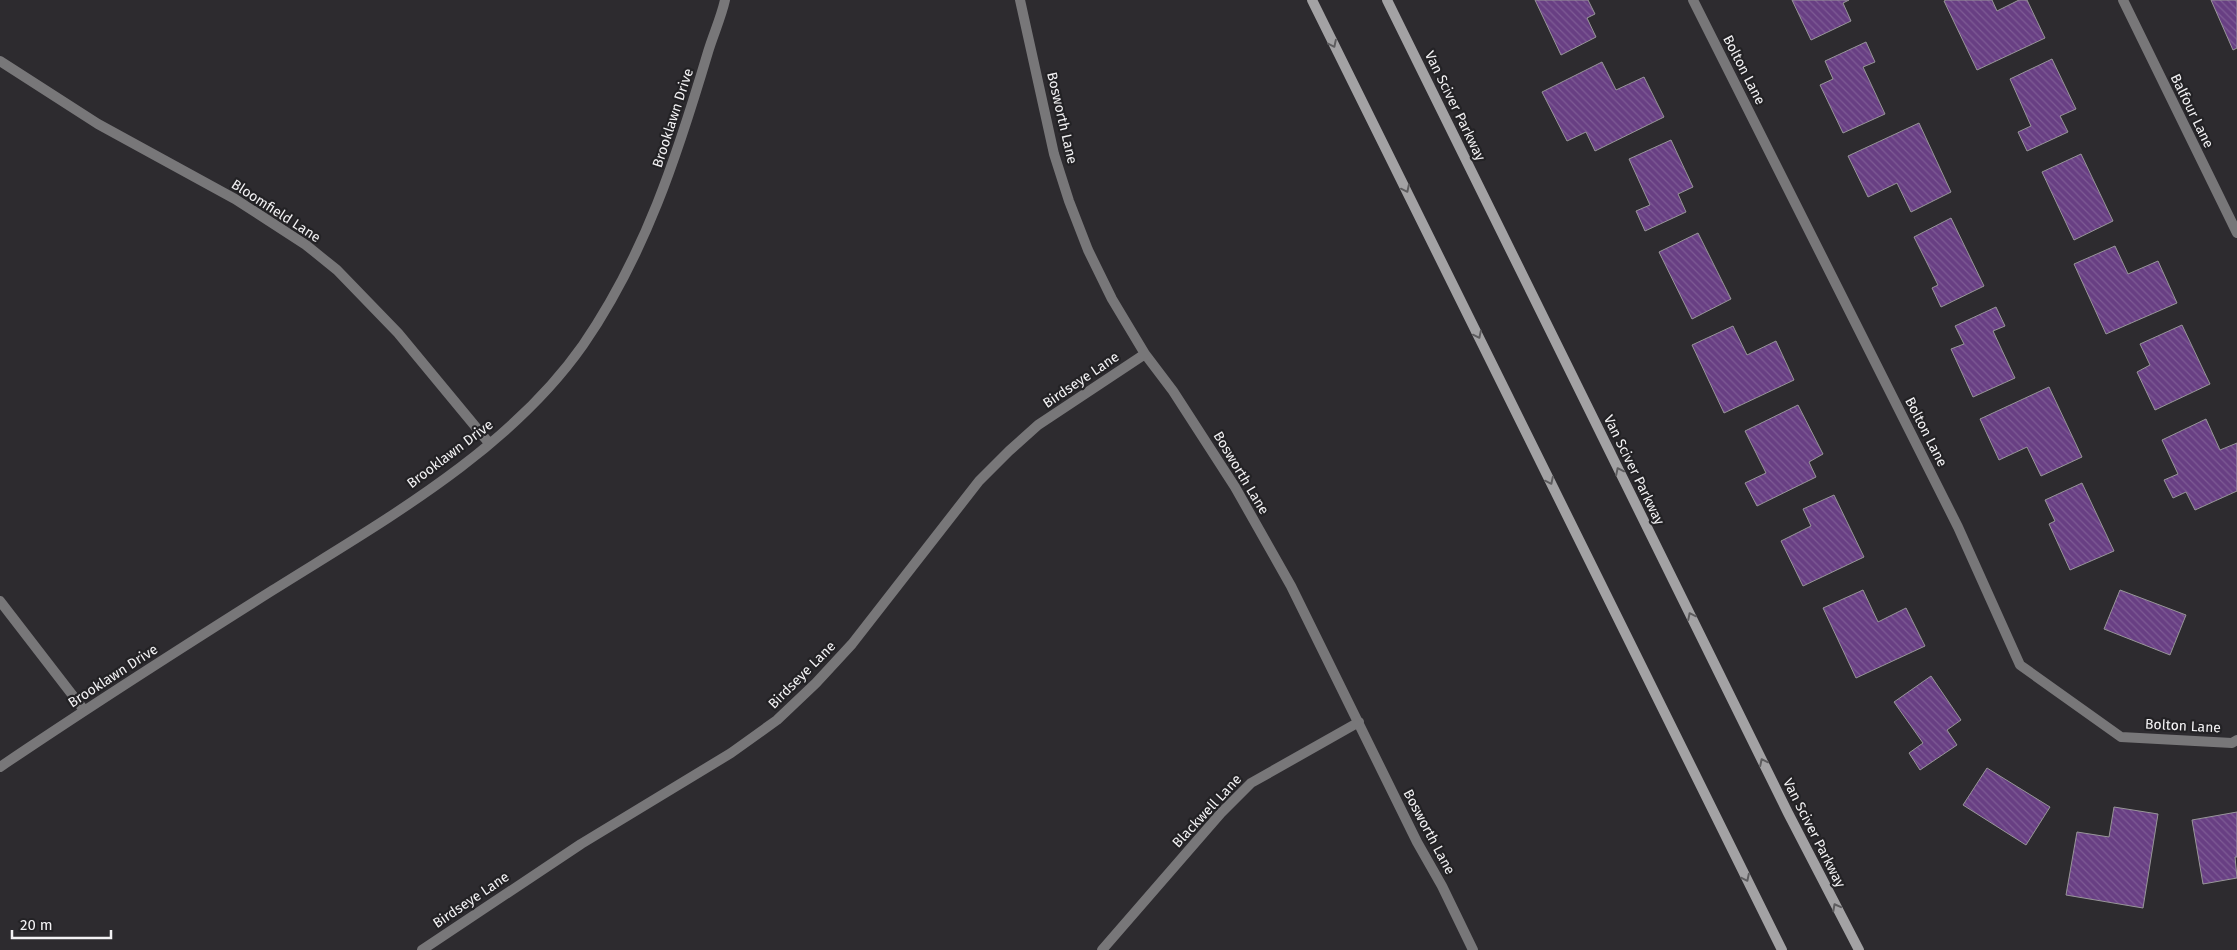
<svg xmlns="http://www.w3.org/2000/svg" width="2237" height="950" viewBox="0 0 2237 950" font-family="'Fira Sans',sans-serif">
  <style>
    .building { fill: url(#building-back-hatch); stroke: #989699 }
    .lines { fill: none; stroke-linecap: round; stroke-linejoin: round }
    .street { stroke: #787779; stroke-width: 10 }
    .secondary { stroke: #a3a2a4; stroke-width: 10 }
    .oneway { stroke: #5d5c5e }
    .labels { text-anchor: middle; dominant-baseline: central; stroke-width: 4.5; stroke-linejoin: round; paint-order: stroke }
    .street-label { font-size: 14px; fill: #f3f2f4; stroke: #232225 }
  </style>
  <defs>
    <pattern id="building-back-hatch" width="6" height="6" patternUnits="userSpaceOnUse" patternTransform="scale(1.25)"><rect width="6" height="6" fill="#683f83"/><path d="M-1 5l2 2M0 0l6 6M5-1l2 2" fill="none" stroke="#7e5b95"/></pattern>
  </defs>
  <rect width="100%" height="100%" fill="#2d2b2f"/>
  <path class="building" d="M 1535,0 L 1588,0 L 1595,14 L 1587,18 L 1596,37 L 1561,55 Z
    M 1792,0 L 1849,0 L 1843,3 L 1851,21 L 1811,40 Z
    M 1946,0 L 1992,0 L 1997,11 L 2019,0 L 2027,0 L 2045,38 L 1977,70 L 1944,1 Z
    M 2211,0 L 2237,0 L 2237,48 L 2233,50 Z
    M 1866,42 L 1875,62 L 1863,67 L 1885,114 L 1843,133 L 1820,85 L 1833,79 L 1825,61 Z
    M 2052,59 L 2076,109 L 2060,116 L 2068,132 L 2027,151 L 2018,132 L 2031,126 L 2010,79 Z
    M 1602,62 L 1616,90 L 1644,77 L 1664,117 L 1595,151 L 1586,132 L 1567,141 L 1542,92 Z
    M 1919,123 L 1951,192 L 1911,212 L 1897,183 L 1868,197 L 1848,156 Z
    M 1671,140 L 1693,187 L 1678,194 L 1686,212 L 1645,231 L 1636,211 L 1650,205 L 1629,159 Z
    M 2081,154 L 2113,221 L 2074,240 L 2042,172 Z
    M 1951,218 L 1984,286 L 1941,307 L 1932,288 L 1938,285 L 1914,237 Z
    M 1698,233 L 1731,299 L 1692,319 L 1659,252 Z
    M 2115,246 L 2128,274 L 2158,261 L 2177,303 L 2106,334 L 2074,264 Z
    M 1996,307 L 2005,326 L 1993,331 L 2015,378 L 1973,397 L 1951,349 L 1964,344 L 1955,326 Z
    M 2182,325 L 2210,384 L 2155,410 L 2137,372 L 2150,365 L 2140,344 Z
    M 1733,326 L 1747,355 L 1776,341 L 1794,380 L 1724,413 L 1692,345 Z
    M 2049,387 L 2082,457 L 2041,476 L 2027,447 L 1999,460 L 1980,419 Z
    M 1798,405 L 1823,454 L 1809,462 L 1816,477 L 1757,506 L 1745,483 L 1766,473 L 1745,431 Z
    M 2206,419 L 2220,450 L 2237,443 L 2237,491 L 2195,510 L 2186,492 L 2173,498 L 2164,480 L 2178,474 L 2162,440 Z
    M 2082,483 L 2114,551 L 2070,570 L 2049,524 L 2055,521 L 2045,500 Z
    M 1834,495 L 1864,557 L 1803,586 L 1781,541 L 1811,526 L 1803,509 Z
    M 1863,590 L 1878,622 L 1906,608 L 1925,646 L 1856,678 L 1823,608 Z
    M 2120,590 L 2186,615 L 2170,655 L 2104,629 Z
    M 1931,676 L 1961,720 L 1947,730 L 1957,745 L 1920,770 L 1909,753 L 1923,743 L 1894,702 Z
    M 1987,768 L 2050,807 L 2026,845 L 1963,805 Z
    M 2114,807 L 2158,814 L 2143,908 L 2066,895 L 2077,832 L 2109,837 Z
    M 2237,812 L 2237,857 L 2235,857 L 2237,878 L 2203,884 L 2192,820 Z"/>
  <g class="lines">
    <path class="street" d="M 1020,0 L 1054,154 L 1069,201 L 1088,250 L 1112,299 L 1145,354 L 1173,391 L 1235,487 L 1291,586 L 1417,842 L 1442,886 L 1473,950
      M 1693,0 L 1958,527 L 2020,665 L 2121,737 L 2232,743 L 2237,740
      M 2123,0 L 2237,233
      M 0,61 L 98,124 L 235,199 L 306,245 L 337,270 L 398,333 L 489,443
      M 0,601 L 84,710
      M 0,767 C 90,706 181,648 273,590 C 381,522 508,452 583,345 C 645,255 677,156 708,52 C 713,35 721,18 725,0
      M 422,950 L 581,844 L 731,753 L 777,720 L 816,683 L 852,644 L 979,481 L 1009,451 L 1038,425 L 1145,354
      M 1102,950 L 1221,813 L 1251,783 L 1359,722"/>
    <path class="secondary" d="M 1312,0 L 1782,950
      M 1387,0 L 1788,813 L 1859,950"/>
  </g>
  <defs><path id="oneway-chevron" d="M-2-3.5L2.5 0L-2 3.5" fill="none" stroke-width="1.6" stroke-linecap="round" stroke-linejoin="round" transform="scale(1.25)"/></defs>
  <g class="oneway">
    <use href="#oneway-chevron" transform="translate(1333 44) rotate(64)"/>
    <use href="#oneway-chevron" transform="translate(1406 189) rotate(64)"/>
    <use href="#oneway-chevron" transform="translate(1478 335) rotate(64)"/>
    <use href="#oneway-chevron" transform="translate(1619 471) rotate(-116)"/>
    <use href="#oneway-chevron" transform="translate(1550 481) rotate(64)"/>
    <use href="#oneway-chevron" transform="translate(1691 616) rotate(-116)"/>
    <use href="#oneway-chevron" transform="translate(1763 762) rotate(-116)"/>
    <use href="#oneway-chevron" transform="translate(1746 878) rotate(64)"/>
    <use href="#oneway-chevron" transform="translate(1836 907) rotate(-118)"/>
  </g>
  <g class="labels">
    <g class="street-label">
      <text transform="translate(1744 70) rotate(63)">Bolton Lane</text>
      <text transform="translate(1455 106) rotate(64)">Van Sciver Parkway</text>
      <text transform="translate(2192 111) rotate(64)">Balfour Lane</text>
      <text transform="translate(673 118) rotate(-72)">Brooklawn Drive</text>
      <text transform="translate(1062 118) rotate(77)">Bosworth Lane</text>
      <text transform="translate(276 211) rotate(33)">Bloomfield Lane</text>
      <text transform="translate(1081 380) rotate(-34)">Birdseye Lane</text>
      <text transform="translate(1926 432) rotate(63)">Bolton Lane</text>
      <text transform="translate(450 454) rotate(-37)">Brooklawn Drive</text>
      <text transform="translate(1634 470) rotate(64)">Van Sciver Parkway</text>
      <text transform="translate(1241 473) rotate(59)">Bosworth Lane</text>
      <text transform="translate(802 675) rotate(-45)">Birdseye Lane</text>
      <text transform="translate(113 676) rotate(-33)">Brooklawn Drive</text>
      <text transform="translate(2183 726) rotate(3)">Bolton Lane</text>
      <text transform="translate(1207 811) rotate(-47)">Blackwell Lane</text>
      <text transform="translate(1429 832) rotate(62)">Bosworth Lane</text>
      <text transform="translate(1814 833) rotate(63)">Van Sciver Parkway</text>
      <text transform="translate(471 900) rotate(-34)">Birdseye Lane</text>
    </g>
  </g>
  <path d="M12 930v8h99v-8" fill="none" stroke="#f3f2f4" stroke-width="2.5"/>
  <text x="20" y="930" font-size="15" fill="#f3f2f4" stroke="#232225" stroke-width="4" paint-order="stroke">20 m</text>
</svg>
